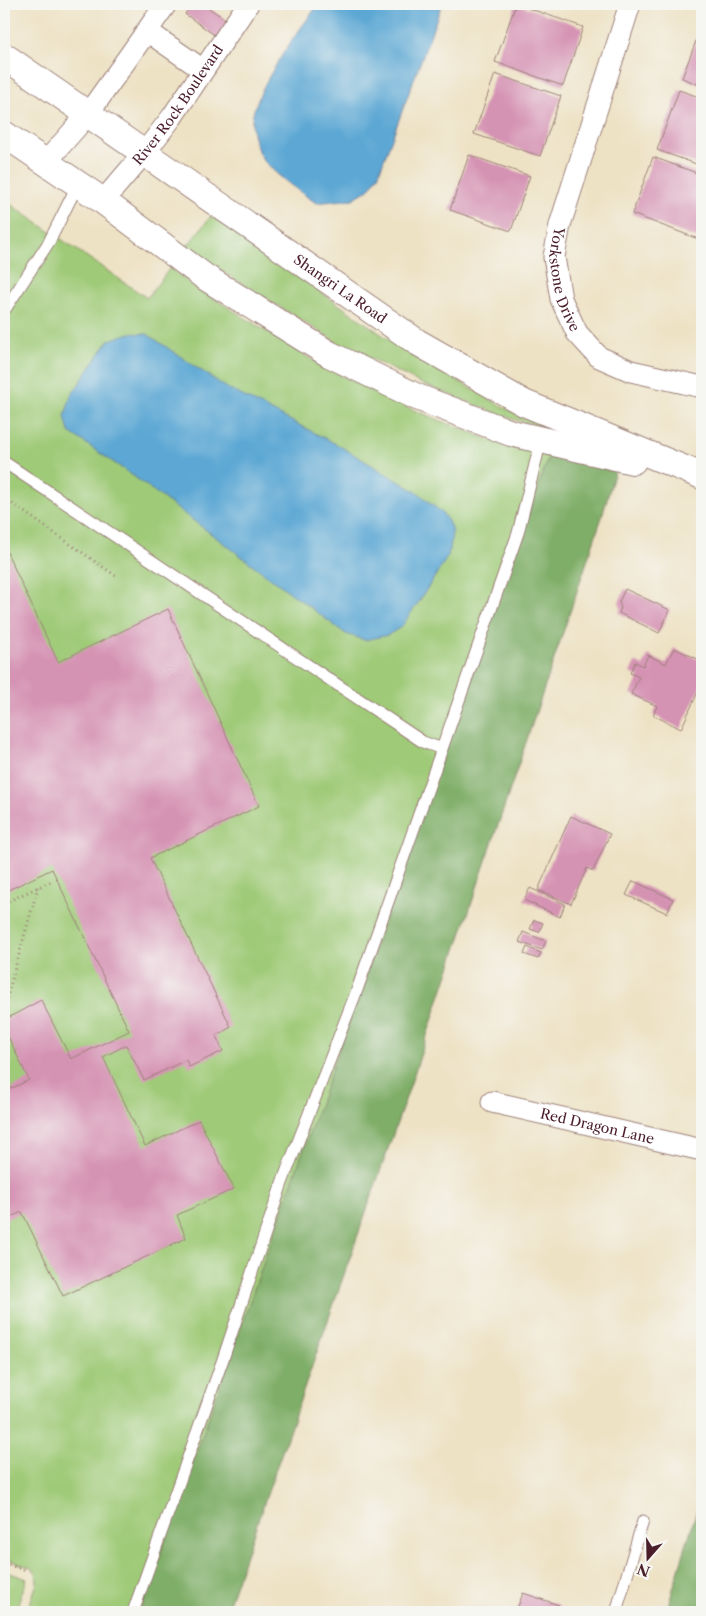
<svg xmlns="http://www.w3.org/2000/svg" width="706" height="1616" viewBox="0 0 706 1616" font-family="'Libre Caslon Text',serif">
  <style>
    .green { fill: #9fca77; stroke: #747451 }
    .forest { fill: #7fae68; stroke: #64664a }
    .water { fill: #5ba7d4; stroke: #526380 }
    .building { fill: #d593b4 }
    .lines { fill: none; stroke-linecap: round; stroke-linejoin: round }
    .service-casing { stroke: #9c8078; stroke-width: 13 }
    .minor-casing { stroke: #9c8078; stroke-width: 23 }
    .tertiary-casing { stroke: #9c8078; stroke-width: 28 }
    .path { stroke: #9c8078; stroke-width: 3; stroke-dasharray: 1 4; stroke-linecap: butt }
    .service { stroke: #fff; stroke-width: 11 }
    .minor { stroke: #fff; stroke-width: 21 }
    .tertiary { stroke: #fff; stroke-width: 26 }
    .labels { text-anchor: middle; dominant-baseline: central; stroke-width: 4.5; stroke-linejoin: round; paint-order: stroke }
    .street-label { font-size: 14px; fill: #4a1f2b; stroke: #f6f6f2 }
  </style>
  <rect width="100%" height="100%" fill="#f6f6f2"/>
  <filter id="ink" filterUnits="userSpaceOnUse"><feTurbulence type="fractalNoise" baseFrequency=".02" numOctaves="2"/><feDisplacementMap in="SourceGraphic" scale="10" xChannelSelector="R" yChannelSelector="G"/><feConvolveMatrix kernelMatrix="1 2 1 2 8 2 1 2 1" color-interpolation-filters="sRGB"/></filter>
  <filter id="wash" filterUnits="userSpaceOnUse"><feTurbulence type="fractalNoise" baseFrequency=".0096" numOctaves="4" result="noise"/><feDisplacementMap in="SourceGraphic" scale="20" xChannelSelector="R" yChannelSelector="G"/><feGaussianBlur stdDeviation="1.12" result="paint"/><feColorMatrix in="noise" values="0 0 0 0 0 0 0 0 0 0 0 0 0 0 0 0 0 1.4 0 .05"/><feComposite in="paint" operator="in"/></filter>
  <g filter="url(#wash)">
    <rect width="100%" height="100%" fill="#eee2c5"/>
    <path class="green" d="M 4,200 L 147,298 L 170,268 L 197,288 L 322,366 L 411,409 L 506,446 L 549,456 L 140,1612 L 27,1612 L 37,1583 L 36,1572 L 31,1568 L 4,1558 Z
      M 211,216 L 410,354 L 518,415 L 547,427 L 515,420 L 422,384 L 335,341 L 212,265 L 187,246 Z
      M 4,1571 L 27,1579 L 15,1612 L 4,1612 Z"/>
    <path class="forest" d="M 549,456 L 615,471 L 601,520 L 409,1089 L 226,1612 L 140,1612 Z
      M 702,1493 L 702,1612 L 666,1612 Z"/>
    <path class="water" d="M 319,4 L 442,4 L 378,176 L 369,189 L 353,199 L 316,203 C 299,191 279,178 265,162 C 257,153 251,132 252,119 C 256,88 299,29 319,4 Z
      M 130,333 L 147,334 L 227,388 L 338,445 L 420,494 L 443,514 L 449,523 L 452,532 L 451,543 L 448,556 L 418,603 L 401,627 L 388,635 L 365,640 L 346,634 L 132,475 L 69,432 L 65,416 L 71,396 L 109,340 Z"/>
    <g id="blocks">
      <path class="building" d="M 192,4 L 203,4 L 231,23 L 220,39 L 185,14 Z
        M 516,4 L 583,27 L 563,86 L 495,62 Z
        M 702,25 L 702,86 L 682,78 Z
        M 495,74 L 561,96 L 540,156 L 474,134 Z
        M 679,90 L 702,98 L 702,166 L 657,150 Z
        M 469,155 L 530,176 L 511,231 L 450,210 Z
        M 653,157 L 702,175 L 701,240 L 632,214 Z
        M 4,546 L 58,662 L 168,609 L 259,806 L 150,858 L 231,1027 L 216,1036 L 223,1051 L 189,1067 L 186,1060 L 144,1080 L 126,1045 L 103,1057 L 145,1146 L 199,1120 L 234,1189 L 177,1215 L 186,1238 L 63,1296 L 22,1212 L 4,1220 L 4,1092 L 29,1080 L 4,1028 L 4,1020 L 41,1000 L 71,1059 L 129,1031 L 52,869 L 4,892 Z
        M 625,589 L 670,610 L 659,633 L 619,613 L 621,608 L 619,602 Z
        M 674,648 L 702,661 L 702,683 L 681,729 L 653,715 L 657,706 L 631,694 L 639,677 L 630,673 L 635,662 L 643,666 L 648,655 L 666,664 Z
        M 571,816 L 610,834 L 593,871 L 587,868 L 571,904 L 538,890 Z
        M 633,881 L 673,899 L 667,913 L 626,895 Z
        M 530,888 L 565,904 L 560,917 L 524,900 Z
        M 534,920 L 543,923 L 539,932 L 530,929 Z
        M 523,932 L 546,941 L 542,950 L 519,942 Z
        M 527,947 L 541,953 L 538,959 L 524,954 Z
        M 523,1593 L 559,1605 L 557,1612 L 516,1612 Z"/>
    </g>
  </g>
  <g filter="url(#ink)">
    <use href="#blocks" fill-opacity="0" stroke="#9c8078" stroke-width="1"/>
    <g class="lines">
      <defs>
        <path id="service" d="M 4,311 L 49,242 L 78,184
          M 4,462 L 423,742 L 442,749
          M 133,1612 L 223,1359 L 282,1183 L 357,990 L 518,533 L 541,440
          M 616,1612 L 643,1521"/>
        <g id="minor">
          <path id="s1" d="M 630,4 L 560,225 L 554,257 L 561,299 L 577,333 L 599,357 L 631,371 L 702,387"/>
          <path d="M 147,31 L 203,70"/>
          <path d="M 46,162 L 88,114 L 166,4"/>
          <path id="s2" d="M 103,201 L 145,152 L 172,117 L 248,4"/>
          <path id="s3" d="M 492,1102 L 702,1150"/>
        </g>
        <g id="tertiary">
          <path id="s4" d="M 4,56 L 417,342 L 524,403 L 702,476"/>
          <path d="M 4,134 L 103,201 L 205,277 L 329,354 L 417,397 L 511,433 L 633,461"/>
        </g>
      </defs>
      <use href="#service" class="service-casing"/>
      <use href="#minor" class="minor-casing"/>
      <use href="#tertiary" class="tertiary-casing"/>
      <path class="path" d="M 4,498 L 116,576
        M 4,903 L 54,880
        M 4,1008 L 38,887
        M 4,1248 L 11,1228
        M 4,1563 L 27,1571"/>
      <use href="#service" class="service"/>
      <use href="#minor" class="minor"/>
      <use href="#tertiary" class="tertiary"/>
    </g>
  </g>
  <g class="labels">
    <g class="street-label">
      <text stroke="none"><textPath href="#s2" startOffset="122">River Rock Boulevard</textPath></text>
      <text stroke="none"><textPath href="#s1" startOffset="288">Yorkstone Drive</textPath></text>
      <text stroke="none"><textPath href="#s4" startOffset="409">Shangri La Road</textPath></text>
      <text stroke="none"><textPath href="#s3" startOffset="108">Red Dragon Lane</textPath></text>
    </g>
  </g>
  <rect width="706" height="1616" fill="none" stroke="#f6f6f2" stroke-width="20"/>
  <g transform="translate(648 1558) rotate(200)" stroke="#f6f6f2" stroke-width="4" paint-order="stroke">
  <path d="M0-4L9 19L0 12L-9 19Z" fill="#4a1f2b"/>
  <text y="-8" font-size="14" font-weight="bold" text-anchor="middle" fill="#4a1f2b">N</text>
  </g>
</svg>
